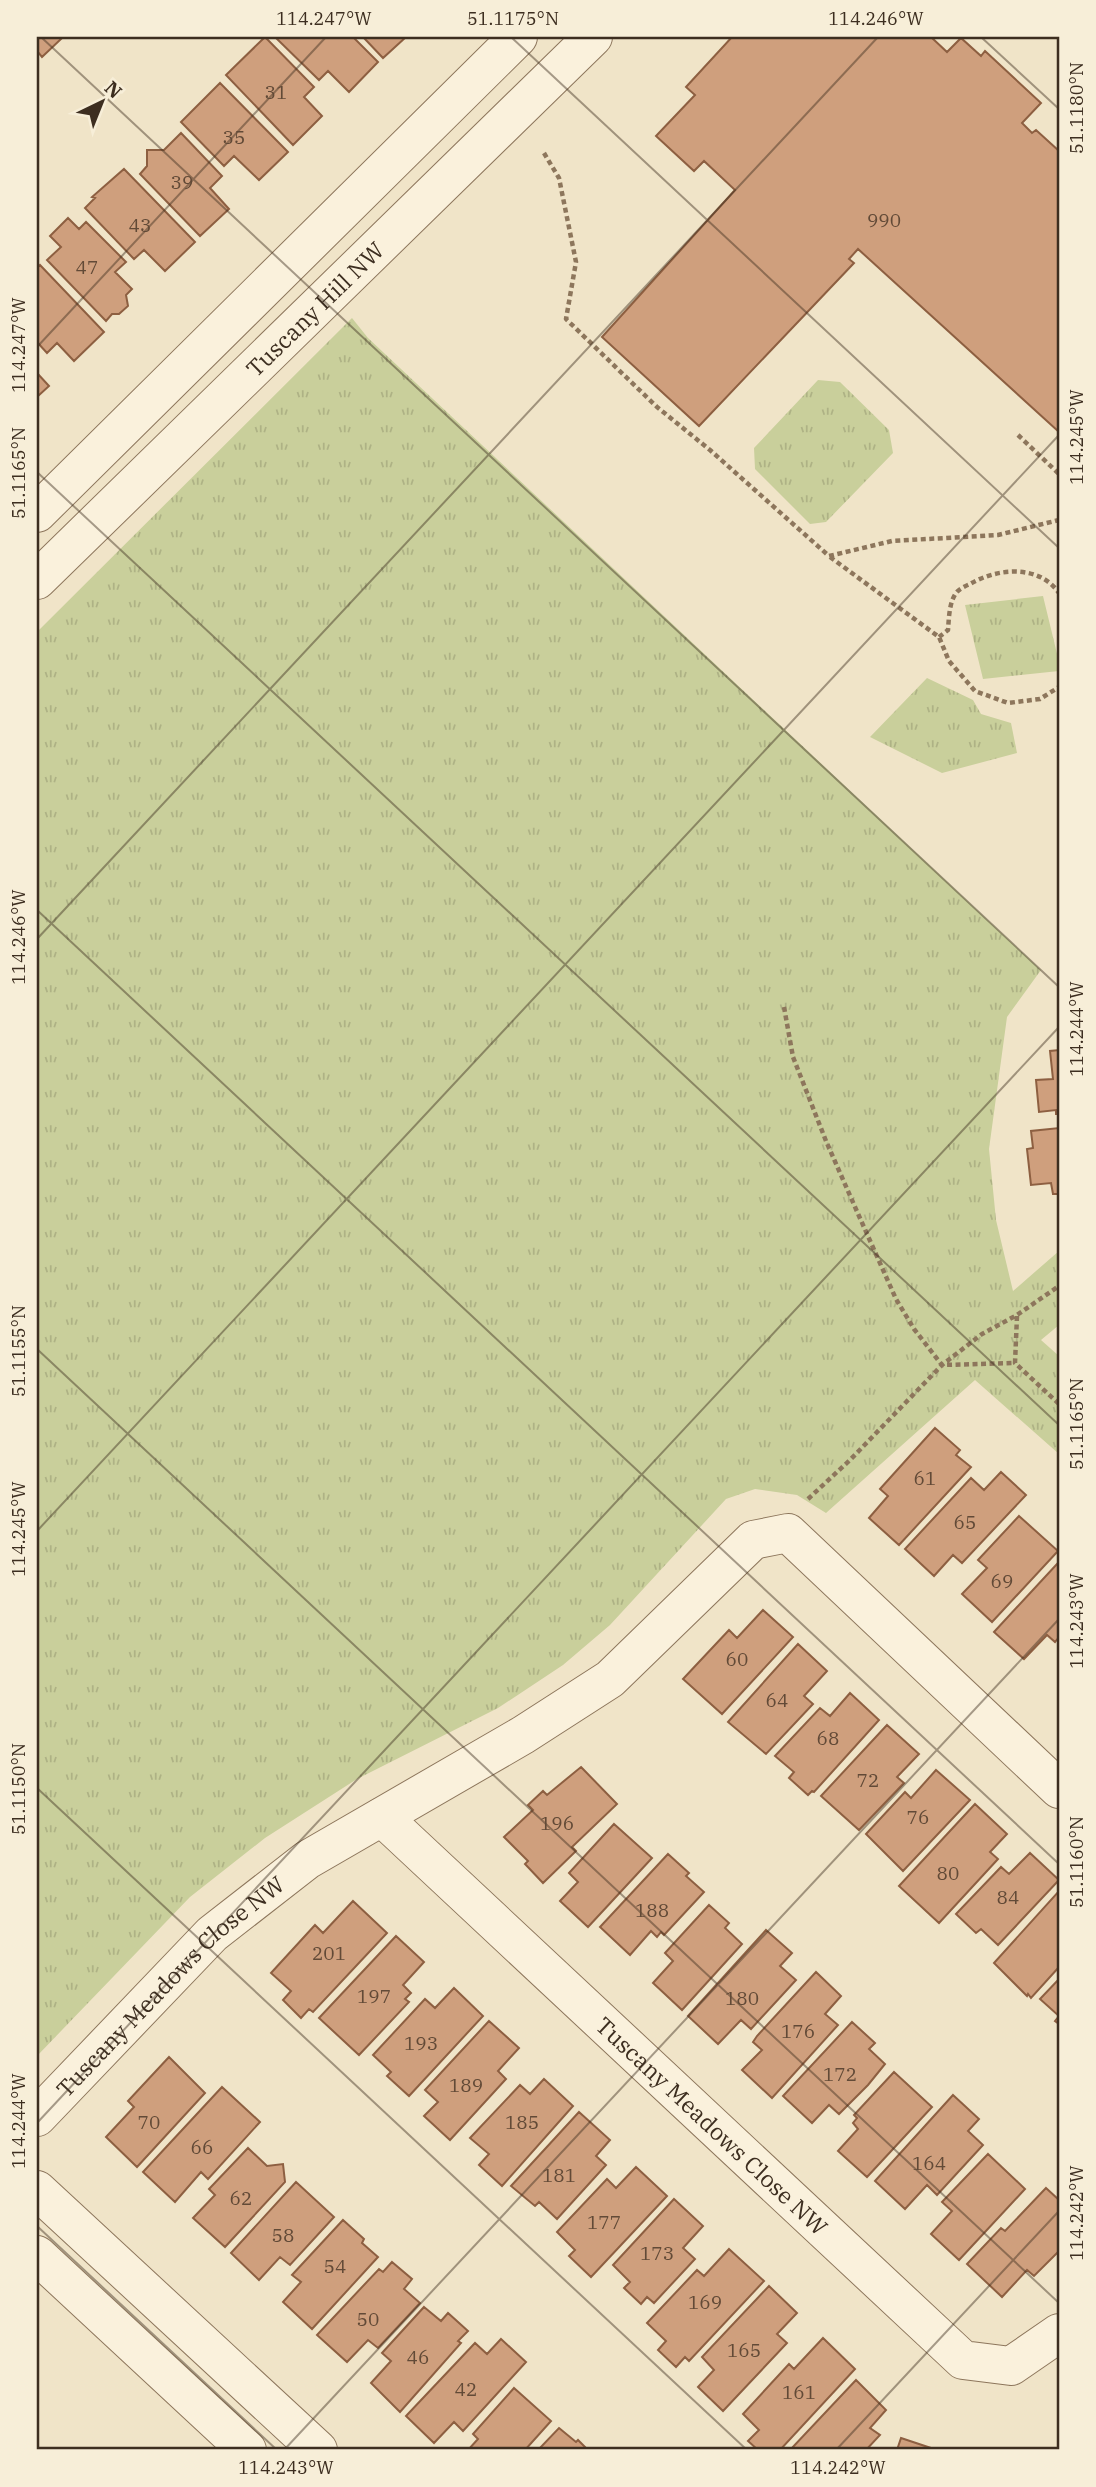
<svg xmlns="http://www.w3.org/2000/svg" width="1096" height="2487" viewBox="0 0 1096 2487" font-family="'IBM Plex Serif',serif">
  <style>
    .park { fill: url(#park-tufts) }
    .building { fill: #cf9f7d; stroke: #8d5f41; stroke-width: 2 }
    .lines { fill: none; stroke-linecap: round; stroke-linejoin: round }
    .minor-casing { stroke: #8d765c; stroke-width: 40 }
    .path { stroke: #8d765c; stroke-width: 4.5; stroke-dasharray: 5 3.5; stroke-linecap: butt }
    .minor { stroke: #faf1dc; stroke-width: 38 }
    .ticks { fill: none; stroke: #3d2e20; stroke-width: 2; stroke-opacity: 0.45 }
    .labels { text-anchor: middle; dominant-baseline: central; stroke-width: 5; stroke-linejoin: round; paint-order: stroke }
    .number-label { font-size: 19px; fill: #624a37 }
    .street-label { font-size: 23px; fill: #3d2e20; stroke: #f7eed8 }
    .neatline { fill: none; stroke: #3d2e20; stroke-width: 2.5 }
    .ticks-label { font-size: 18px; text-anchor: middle; fill: #3d2e20 }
  </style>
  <defs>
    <pattern id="park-tufts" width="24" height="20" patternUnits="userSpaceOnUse" patternTransform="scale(1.75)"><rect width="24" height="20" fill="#c9cf9b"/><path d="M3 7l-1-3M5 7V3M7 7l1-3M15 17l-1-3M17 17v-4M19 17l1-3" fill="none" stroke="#aeb285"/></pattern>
  </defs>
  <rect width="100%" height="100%" fill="#f0e4c8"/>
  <path class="park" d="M 352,318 L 368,338 L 1041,970 L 1007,1017 L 989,1149 L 996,1220 L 1013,1291 L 1059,1251 L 1059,1325 L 1041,1340 L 1059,1356 L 1059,1454 L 975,1380 L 826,1513 L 797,1495 L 755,1489 L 726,1499 L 610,1625 L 563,1665 L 498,1708 L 357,1779 L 265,1838 L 190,1897 L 37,2056 L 37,632 Z
    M 818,380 L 840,382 L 889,430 L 893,453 L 826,522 L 810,524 L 755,469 L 754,448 Z
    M 1043,596 L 1059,662 L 1059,671 L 983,679 L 965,605 Z
    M 927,678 L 973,700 L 981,714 L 1011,723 L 1017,753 L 942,773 L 870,737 Z"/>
  <path class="building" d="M 37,37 L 59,37 L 61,39 L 42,57 L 37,51 Z
    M 265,37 L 314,87 L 304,97 L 322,116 L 293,145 L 226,75 Z
    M 275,37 L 353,37 L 378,62 L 349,92 L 328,71 L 319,80 Z
    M 363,37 L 406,37 L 383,58 Z
    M 732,37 L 931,37 L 947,52 L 961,38 L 981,56 L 985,51 L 1041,103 L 1022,123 L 1032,133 L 1036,130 L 1059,151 L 1059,432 L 858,249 L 849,259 L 854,263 L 699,426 L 602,337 L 735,190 L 704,161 L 694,171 L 656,136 L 695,95 L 686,87 Z
    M 220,83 L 288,152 L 259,180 L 234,156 L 224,166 L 181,122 Z
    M 181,133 L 222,176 L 210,188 L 229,209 L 200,236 L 140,174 L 147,166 L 147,150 L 164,150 Z
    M 124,169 L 195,242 L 165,271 L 144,250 L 134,259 L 85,208 L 95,198 L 92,197 Z
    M 68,218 L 79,229 L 86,222 L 126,262 L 115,272 L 132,289 L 126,295 L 128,306 L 119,314 L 112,314 L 106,321 L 47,260 L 61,247 L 50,236 Z
    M 40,265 L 104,332 L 74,361 L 57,343 L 47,353 L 37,342 L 37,268 Z
    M 37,373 L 49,386 L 37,397 Z
    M 1059,1050 L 1059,1114 L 1056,1114 L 1056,1110 L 1039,1112 L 1036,1080 L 1053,1079 L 1050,1051 Z
    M 1059,1128 L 1059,1194 L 1053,1194 L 1051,1183 L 1031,1185 L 1027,1149 L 1033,1148 L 1031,1131 Z
    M 935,1428 L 960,1450 L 956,1455 L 971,1467 L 899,1545 L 869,1518 L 888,1496 L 880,1489 Z
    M 1001,1472 L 1026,1495 L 962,1563 L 953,1555 L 934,1576 L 905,1549 L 971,1478 L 984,1490 Z
    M 1019,1516 L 1058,1551 L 992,1622 L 962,1594 L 987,1568 L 978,1560 Z
    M 1057,1564 L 1059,1566 L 1059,1637 L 1055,1642 L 1047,1635 L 1024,1659 L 994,1632 Z
    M 763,1610 L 793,1637 L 722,1714 L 683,1679 L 729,1630 L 737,1638 Z
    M 798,1644 L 827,1671 L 804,1696 L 813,1704 L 766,1754 L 728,1722 Z
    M 850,1693 L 879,1720 L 814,1792 L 812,1791 L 808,1795 L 789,1778 L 794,1772 L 775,1756 L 820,1708 L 830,1716 Z
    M 887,1725 L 919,1754 L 897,1777 L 904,1783 L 859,1830 L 821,1796 Z
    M 581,1767 L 617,1804 L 572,1847 L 576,1851 L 543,1883 L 525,1864 L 528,1861 L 504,1837 L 533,1810 L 528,1805 L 543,1791 L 547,1795 Z
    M 936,1770 L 970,1800 L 903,1871 L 866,1834 L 905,1792 L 911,1798 Z
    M 975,1804 L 1007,1834 L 990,1852 L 998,1859 L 939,1923 L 899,1886 Z
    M 614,1824 L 652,1858 L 588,1927 L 560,1901 L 578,1882 L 569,1873 Z
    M 1030,1853 L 1059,1880 L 998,1945 L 981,1929 L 976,1933 L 956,1914 L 1001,1867 L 1009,1874 Z
    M 668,1854 L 689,1873 L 686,1876 L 704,1892 L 664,1935 L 661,1932 L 657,1937 L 651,1931 L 630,1955 L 600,1927 Z
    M 1059,1891 L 1059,1967 L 1031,1998 L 1028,1994 L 1027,1996 L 994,1963 Z
    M 353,1901 L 387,1933 L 313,2012 L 309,2009 L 301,2018 L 283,2000 L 291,1991 L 271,1973 L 315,1925 L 323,1933 Z
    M 709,1905 L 729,1923 L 725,1928 L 742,1944 L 682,2010 L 653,1983 L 673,1961 L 665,1953 Z
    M 766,1930 L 792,1953 L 780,1966 L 796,1980 L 751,2029 L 741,2020 L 718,2044 L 688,2016 Z
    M 396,1936 L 424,1962 L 403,1985 L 411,1993 L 405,1999 L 409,2002 L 359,2055 L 319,2018 Z
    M 816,1972 L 841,1996 L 825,2014 L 838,2025 L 772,2098 L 742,2070 L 762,2050 L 753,2042 L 757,2036 Z
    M 1059,1979 L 1059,2024 L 1055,2021 L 1059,2016 L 1040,1999 Z
    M 454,1988 L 483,2016 L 409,2096 L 387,2076 L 391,2072 L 373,2055 L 425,1999 L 435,2008 Z
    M 489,2021 L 519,2048 L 498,2071 L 506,2079 L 450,2140 L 424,2116 L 438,2102 L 425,2090 Z
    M 852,2022 L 875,2043 L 869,2049 L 885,2064 L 868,2085 L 839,2114 L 829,2105 L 812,2123 L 783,2096 Z
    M 169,2057 L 205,2093 L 137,2167 L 106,2137 L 134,2107 L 128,2101 Z
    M 894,2072 L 932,2107 L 867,2177 L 838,2151 L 858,2129 L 853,2123 L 857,2118 L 854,2115 Z
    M 544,2079 L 573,2106 L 502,2186 L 479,2165 L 489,2154 L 470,2138 L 520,2085 L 530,2094 Z
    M 222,2087 L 260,2122 L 208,2179 L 201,2172 L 175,2202 L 143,2172 Z
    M 953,2095 L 979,2119 L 968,2131 L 983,2145 L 937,2195 L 927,2185 L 905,2209 L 875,2181 Z
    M 579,2112 L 610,2140 L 596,2156 L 606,2165 L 557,2219 L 539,2202 L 535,2206 L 511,2186 Z
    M 248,2148 L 267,2166 L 283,2164 L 285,2182 L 225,2247 L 193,2218 L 215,2195 L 209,2189 Z
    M 988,2154 L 1025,2189 L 959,2260 L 931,2234 L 952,2211 L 942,2202 Z
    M 636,2167 L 667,2196 L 591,2277 L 569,2256 L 575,2250 L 557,2232 L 607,2179 L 616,2188 Z
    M 296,2182 L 334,2217 L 290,2265 L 280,2257 L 259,2280 L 231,2253 Z
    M 1046,2188 L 1059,2200 L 1059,2251 L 1034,2276 L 1027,2270 L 1002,2297 L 967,2264 L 1001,2228 L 1005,2231 Z
    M 674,2199 L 703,2226 L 683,2248 L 695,2259 L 654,2303 L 647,2297 L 641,2304 L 624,2288 L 630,2282 L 613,2265 Z
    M 343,2220 L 364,2239 L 362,2243 L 378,2257 L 312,2329 L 283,2302 L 301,2282 L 292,2275 Z
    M 729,2249 L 764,2281 L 689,2361 L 685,2357 L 676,2367 L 658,2350 L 666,2341 L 647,2323 L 697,2270 L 704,2276 Z
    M 392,2262 L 412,2279 L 404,2289 L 420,2303 L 378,2348 L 368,2340 L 347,2362 L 317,2335 L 379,2269 L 383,2272 Z
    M 769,2286 L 797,2313 L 777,2334 L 787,2343 L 723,2411 L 698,2387 L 714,2370 L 702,2357 Z
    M 424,2307 L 441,2321 L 448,2313 L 468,2331 L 458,2341 L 461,2343 L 400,2412 L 371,2383 L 391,2361 L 382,2353 Z
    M 823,2338 L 855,2369 L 780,2450 L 758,2450 L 748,2441 L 759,2430 L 743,2414 L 789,2364 L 794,2369 Z
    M 501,2339 L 526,2362 L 463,2431 L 454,2422 L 434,2443 L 406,2416 L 475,2343 L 487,2354 Z
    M 856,2380 L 886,2410 L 870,2428 L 880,2435 L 866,2450 L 790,2450 Z
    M 514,2388 L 551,2421 L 525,2450 L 468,2450 L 478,2439 L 473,2434 Z
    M 559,2428 L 576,2442 L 578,2440 L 588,2450 L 538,2450 Z
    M 901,2438 L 937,2450 L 897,2450 Z"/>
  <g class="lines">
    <defs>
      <g id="minor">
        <path d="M 37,513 L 518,37"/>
        <path id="s1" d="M 37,580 L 593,37"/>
        <path id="s2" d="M 382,1817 L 963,2360 L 1011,2366 L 1059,2333"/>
        <path id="s3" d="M 37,2117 L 212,1934 L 307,1860 L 523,1735 L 610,1679 L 753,1540 L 788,1533 L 1059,1789"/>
        <path d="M 37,2190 L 318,2450"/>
        <path d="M 37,2255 L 247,2450"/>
      </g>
    </defs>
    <use href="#minor" class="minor-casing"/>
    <path class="path" d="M 544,153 L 559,178 L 576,262 L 566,319 L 657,407 L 710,450 L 829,556 L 892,541 L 998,535 L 1059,520
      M 1018,435 L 1059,474
      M 830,557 L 939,637 L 949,661 L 975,691 L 1008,703 L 1040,699 L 1059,687
      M 939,637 L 948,630 C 949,618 949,603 956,593 C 959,589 965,586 970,584 C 997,568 1039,564 1059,593
      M 784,1007 L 793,1057 L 826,1141 L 859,1216 L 896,1299 L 914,1329 L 942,1365 L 1015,1363
      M 1017,1316 L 1015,1363 L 1059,1404
      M 808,1499 L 850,1460 L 942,1365 L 982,1334 L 1017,1315 L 1059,1286"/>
    <use href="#minor" class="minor"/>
  </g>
  <path class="ticks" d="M 41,37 L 1059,987M 511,37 L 1059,548M 981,37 L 1059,109M 37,347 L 326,37M 37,472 L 1059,1425M 37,910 L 1059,1864M 37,939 L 878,37M 37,1349 L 1059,2303M 37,1531 L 1059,435M 37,1788 L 747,2450M 37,2123 L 1059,1027M 37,2226 L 277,2450M 284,2450 L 1059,1619M 836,2450 L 1059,2211"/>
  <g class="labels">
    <g class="number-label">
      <text x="276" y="92">31</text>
      <text x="234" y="137">35</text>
      <text x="182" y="182">39</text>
      <text x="884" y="220">990</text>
      <text x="140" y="225">43</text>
      <text x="87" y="267">47</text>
      <text x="925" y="1478">61</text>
      <text x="965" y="1522">65</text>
      <text x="1002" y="1581">69</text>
      <text x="737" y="1659">60</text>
      <text x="777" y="1700">64</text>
      <text x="828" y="1738">68</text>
      <text x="868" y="1780">72</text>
      <text x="918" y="1817">76</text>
      <text x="557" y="1823">196</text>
      <text x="948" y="1873">80</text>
      <text x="1008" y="1897">84</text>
      <text x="652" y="1910">188</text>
      <text x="329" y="1953">201</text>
      <text x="374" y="1996">197</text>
      <text x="742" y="1998">180</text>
      <text x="798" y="2031">176</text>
      <text x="421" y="2043">193</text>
      <text x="840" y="2074">172</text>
      <text x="466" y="2085">189</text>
      <text x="149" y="2122">70</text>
      <text x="522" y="2122">185</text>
      <text x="202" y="2147">66</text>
      <text x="929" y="2163">164</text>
      <text x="559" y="2175">181</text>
      <text x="241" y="2198">62</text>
      <text x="604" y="2222">177</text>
      <text x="283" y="2235">58</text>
      <text x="657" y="2253">173</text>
      <text x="335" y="2266">54</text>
      <text x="705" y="2302">169</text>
      <text x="368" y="2319">50</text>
      <text x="744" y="2350">165</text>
      <text x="418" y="2357">46</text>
      <text x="466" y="2389">42</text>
      <text x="799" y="2392">161</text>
    </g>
    <g class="street-label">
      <text stroke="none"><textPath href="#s1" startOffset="388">Tuscany Hill NW</textPath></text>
      <text stroke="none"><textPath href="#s3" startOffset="187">Tuscany Meadows Close NW</textPath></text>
      <text stroke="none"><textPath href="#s2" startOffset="452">Tuscany Meadows Close NW</textPath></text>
    </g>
  </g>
  <rect width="1096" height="2487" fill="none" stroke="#f7eed8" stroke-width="77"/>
  <g transform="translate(102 102) rotate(43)" stroke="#f7eed8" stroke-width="5" paint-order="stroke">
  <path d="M0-5L12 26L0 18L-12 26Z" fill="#3d2e20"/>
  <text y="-10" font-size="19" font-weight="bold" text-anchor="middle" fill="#3d2e20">N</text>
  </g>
  <rect x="38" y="38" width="1020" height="2410" class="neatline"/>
  <g class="ticks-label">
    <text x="324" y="25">114.247°W</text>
    <text x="513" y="25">51.1175°N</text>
    <text x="876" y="25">114.246°W</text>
    <text transform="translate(1077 108) rotate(-90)" y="6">51.1180°N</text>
    <text transform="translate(19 345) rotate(-90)" y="6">114.247°W</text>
    <text transform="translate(1077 437) rotate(-90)" y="6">114.245°W</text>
    <text transform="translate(19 473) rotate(-90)" y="6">51.1165°N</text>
    <text transform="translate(19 937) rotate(-90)" y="6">114.246°W</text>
    <text transform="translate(1077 1029) rotate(-90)" y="6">114.244°W</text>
    <text transform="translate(19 1351) rotate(-90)" y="6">51.1155°N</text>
    <text transform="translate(1077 1424) rotate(-90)" y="6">51.1165°N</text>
    <text transform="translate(19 1529) rotate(-90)" y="6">114.245°W</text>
    <text transform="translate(1077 1621) rotate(-90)" y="6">114.243°W</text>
    <text transform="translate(19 1789) rotate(-90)" y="6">51.1150°N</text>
    <text transform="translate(1077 1862) rotate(-90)" y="6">51.1160°N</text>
    <text transform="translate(19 2121) rotate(-90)" y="6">114.244°W</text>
    <text transform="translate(1077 2213) rotate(-90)" y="6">114.242°W</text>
    <text x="286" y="2474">114.243°W</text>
    <text x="838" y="2474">114.242°W</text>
  </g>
</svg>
